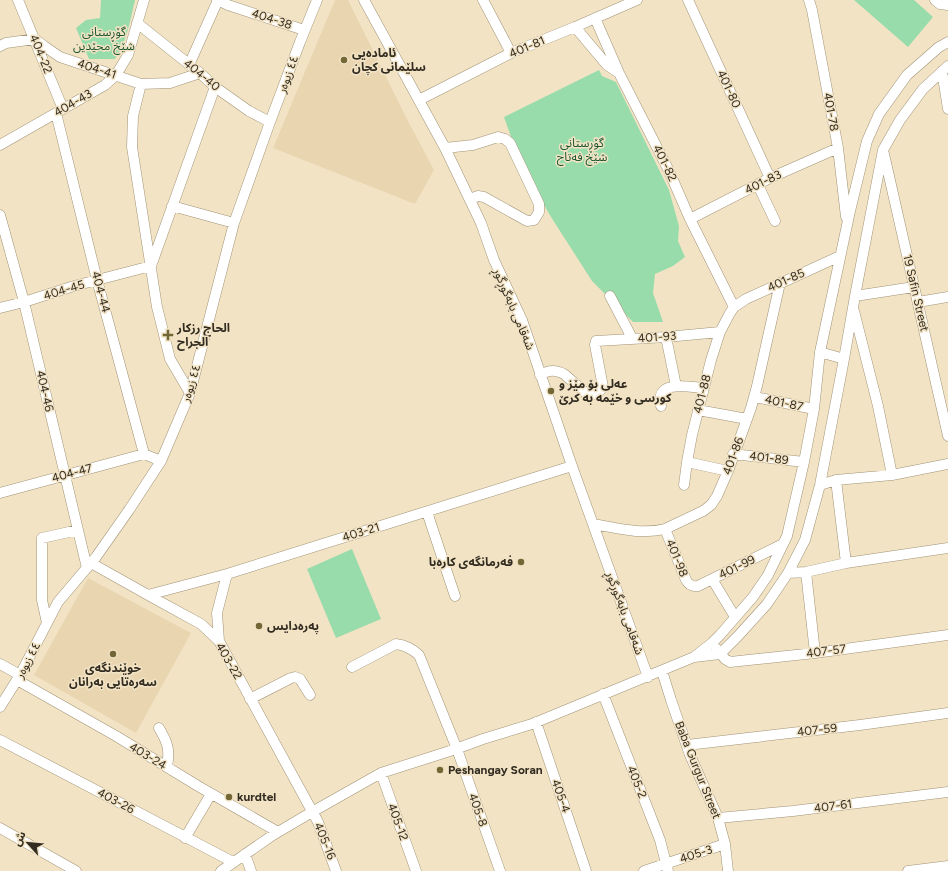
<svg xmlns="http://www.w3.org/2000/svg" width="948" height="871" viewBox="0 0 948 871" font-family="Figtree,'Noto Sans Arabic',sans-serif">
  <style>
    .built { fill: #e9d6b1 }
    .green { fill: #99dcab }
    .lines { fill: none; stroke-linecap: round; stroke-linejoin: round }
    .minor-casing { stroke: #a19376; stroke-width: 11 }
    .minor { stroke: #fff; stroke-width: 10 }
    .poi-dot { fill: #736835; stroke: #f2e3c5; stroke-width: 1.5 }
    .labels { text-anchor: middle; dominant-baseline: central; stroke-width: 3; stroke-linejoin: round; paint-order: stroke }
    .street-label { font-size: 12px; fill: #322c21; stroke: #f2e3c5 }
    .park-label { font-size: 12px; fill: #1b542f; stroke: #f2e3c5 }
    .poi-label { font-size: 12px; font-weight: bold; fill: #322c21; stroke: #f2e3c5; text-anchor: start }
  </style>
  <rect width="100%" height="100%" fill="#f2e3c5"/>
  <path class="built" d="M 335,0 L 348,0 L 408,121 L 434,170 L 415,204 L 273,148 Z
    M 88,578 L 191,633 L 136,733 L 34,675 Z"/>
  <path class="green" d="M 101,0 L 135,0 C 130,21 127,41 115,59 L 89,59 L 76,28 L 86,20 L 100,18 Z
    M 854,0 L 914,0 L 933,17 L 908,47 Z
    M 599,70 L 602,76 L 616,82 L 669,190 L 679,226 L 678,241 L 685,257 L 673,266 L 655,274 L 653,293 L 663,322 L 633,322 L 592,281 L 551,217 L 521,165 L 504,117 Z
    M 352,549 L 381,619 L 336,638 L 307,569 Z"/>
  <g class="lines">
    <defs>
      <path id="minor" d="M 18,0 L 63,109
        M 217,0 L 228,5 L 304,30
        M 364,0 L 445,148 L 481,223 L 494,260 L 522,320 L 572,466 L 648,677
        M 483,0 L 511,53
        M 688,0 L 770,178
        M 809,0 L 812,10 L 838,148 L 846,217
        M 935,0 L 940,4 L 948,5
        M 595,18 L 619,73 L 669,171 L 690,219 L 734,307
        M 137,23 L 200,73 L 215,87 L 249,111 L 270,122
        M 575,27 L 607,65 L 619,73
        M 0,46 L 6,43 L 35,39 L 44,46 L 60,57 L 141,84 L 170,83 L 200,73
        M 189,65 L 218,0
        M 942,71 L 948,109
        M 141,84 L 133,116 L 132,147 L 157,307 L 170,359 L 190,393
        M 419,100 L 511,53 L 575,27 L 637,0
        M 56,113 L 97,280 L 144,454 L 161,461
        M 0,145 L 105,85 L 116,75 L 128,55 L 144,0
        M 445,148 L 473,145 L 498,137 L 505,139 L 510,143 L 539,204 L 539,212 L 534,220 L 527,221 L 484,197 L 478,196 L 470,199
        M 884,154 L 948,436
        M 758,185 L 775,221
        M 172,206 L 234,223
        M 0,215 L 24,302 L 87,568
        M 690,219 L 770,178 L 838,148
        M 610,296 L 632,338
        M 855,296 L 914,287
        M 918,302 L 948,297
        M 0,308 L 24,302 L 74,286 L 151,266 L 215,87
        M 854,311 L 878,406 L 892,475
        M 666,337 L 676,386
        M 820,352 L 844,359
        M 540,375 C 548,370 555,369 564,374 L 587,394 C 595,396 599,393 603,387 L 595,345 L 596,341 L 666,337 L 720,332
        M 755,397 L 814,409
        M 661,406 C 655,379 688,387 704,388
        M 698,410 L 747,419
        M 733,454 L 804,462
        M 687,462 L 728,471
        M 836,480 L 846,563
        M 684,485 L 687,462 L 692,435 L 711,360 L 720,332 L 730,313 L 734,307 L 746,299 L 840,256
        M 820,485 L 836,480 L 892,475 L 948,464
        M 0,493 L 144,454
        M 427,512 L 455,596
        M 593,524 C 617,528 641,535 665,529 L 703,511 L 711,505 L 717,496 L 728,471 L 751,408 L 757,386 L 780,283
        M 665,529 L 686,580 C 689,585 692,587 698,586 L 783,544
        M 91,563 L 157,600 L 201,624 L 219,641 L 318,822 L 336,871
        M 806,572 L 815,653
        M 788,573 L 806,572 L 846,563 L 948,548
        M 712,579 L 735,617
        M 148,595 L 227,574 L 572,466
        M 47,623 L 42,600 L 42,538 L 78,530
        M 219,641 L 217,613 L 227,574
        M 717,649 L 725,659 L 730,662 L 815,653 L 948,635
        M 694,657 L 712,643 L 720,635 L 753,597 L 768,575 L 787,536 L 804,462 L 814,409 L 820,352 L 850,211 L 867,141 L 879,114 L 907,75 L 939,47 L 948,42
        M 0,664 L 20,675
        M 352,667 L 396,644 C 406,645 412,649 419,655 L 457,749 L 500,871
        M 662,671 L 671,700 L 690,755 L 718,818 L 725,844 L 728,871
        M 17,680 L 116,736 L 198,786 L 278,832
        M 603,694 L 660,840 L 668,871
        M 250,699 L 291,678 L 295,677 L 300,679 L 310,695
        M 0,707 L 20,675 L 58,602 L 96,557 L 129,510 L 161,461 L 190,393 L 234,223 L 270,122 L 300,42 L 317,0
        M 536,722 L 586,871
        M 159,728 C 168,743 170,750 167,767
        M 0,740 L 233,862
        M 687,745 L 860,725 L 948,713
        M 381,773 L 416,871
        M 718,818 L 793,811 L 948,792
        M 0,828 L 76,871
        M 185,838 L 211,794
        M 245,854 L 251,871
        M 221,871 L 273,835 L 312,812 L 381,773 L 453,750 L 483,739 L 532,724 L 694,657 L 720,654 L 738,636 L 767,604 L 788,573 L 805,540 L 820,485 L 844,359 L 855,296 L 883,150 L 900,120 L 923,89 L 948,66
        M 644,871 L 725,844
        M 908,871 L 948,866"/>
    </defs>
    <use href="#minor" class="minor-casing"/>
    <use href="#minor" class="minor"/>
  </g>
  <g class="poi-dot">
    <circle cx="344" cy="60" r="4"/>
    <path d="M166 329h4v4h4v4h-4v4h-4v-4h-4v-4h4z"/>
    <circle cx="551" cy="391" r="4"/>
    <circle cx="521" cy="562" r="4"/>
    <circle cx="259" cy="626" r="4"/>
    <circle cx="113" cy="654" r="4"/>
    <circle cx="440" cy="770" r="4"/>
    <circle cx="229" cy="797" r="4"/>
  </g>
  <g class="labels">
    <g class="street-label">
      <text transform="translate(272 19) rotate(18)">404-38</text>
      <text transform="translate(527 47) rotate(-23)">401-81</text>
      <text transform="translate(41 54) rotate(68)">404-22</text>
      <text transform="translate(97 69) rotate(18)">404-41</text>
      <text transform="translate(288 74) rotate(-70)">٤٤ زیوەر</text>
      <text transform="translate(202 75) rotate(39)">404-40</text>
      <text transform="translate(729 89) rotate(65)">401-80</text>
      <text transform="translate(73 103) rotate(-30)">404-43</text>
      <text transform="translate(831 112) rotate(80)">401-78</text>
      <text transform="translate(665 163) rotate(64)">401-82</text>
      <text transform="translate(763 182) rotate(-26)">401-83</text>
      <text transform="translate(786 280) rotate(-24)">401-85</text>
      <text transform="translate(64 290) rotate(-17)">404-45</text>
      <text transform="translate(101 292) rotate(75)">404-44</text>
      <text transform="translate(916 293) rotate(77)">19 Safin Street</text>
      <text transform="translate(514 309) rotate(67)">شەقامی بابەگوڕگوڕ</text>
      <text transform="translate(657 337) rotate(-4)">401-93</text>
      <text transform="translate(191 383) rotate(-73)">٤٤ زیوەر</text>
      <text transform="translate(45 391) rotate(77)">404-46</text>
      <text transform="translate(702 394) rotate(-76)">401-88</text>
      <text transform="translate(784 403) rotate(12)">401-87</text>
      <text transform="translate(733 456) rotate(-70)">401-86</text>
      <text transform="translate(769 458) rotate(7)">401-89</text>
      <text transform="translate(72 473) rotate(-15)">404-47</text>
      <text transform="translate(361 532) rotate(-17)">403-21</text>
      <text transform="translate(677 558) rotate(68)">401-98</text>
      <text transform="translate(737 567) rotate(-26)">401-99</text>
      <text transform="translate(625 613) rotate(70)">شەقامی بابەگوڕگوڕ</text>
      <text transform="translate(826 651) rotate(-7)">407-57</text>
      <text transform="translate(28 660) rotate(-62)">٤٤ زیوەر</text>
      <text transform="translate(229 661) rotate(60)">403-22</text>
      <text transform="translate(817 730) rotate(-6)">407-59</text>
      <text transform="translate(148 756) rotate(31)">403-24</text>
      <text transform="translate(698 770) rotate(68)">Baba Gurgur Street</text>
      <text transform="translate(637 782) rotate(68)">405-2</text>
      <text transform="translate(561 796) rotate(71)">405-4</text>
      <text transform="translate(116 801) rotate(28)">403-26</text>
      <text transform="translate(833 806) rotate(-7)">407-61</text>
      <text transform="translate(478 810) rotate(71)">405-8</text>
      <text transform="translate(398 822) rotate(70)">405-12</text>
      <text transform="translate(325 841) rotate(68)">405-16</text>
      <text transform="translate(696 854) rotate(-18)">405-3</text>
    </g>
    <g class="park-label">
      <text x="104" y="32">گۆڕستانی<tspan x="104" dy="14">شێخ محێدین</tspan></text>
      <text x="582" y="143">گۆڕستانی<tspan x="582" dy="14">شێخ فەتاح</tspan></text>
    </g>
    <g class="poi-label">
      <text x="352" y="53">ئامادەیی<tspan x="352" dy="14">سلێمانی کچان</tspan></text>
      <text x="177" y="328">الحاج رزكار<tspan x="177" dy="14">الجراح</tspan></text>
      <text x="559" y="384">عەلی بۆ مێز و<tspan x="559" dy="14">کورسی و خێمە بە کرێ</tspan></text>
      <text x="513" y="562" text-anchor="end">فەرمانگەی کارەبا</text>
      <text x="267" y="626">پەرەدایس</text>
      <text x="113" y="668" text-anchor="middle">خوێندنگەی<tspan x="113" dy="14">سەرەتایی بەرانان</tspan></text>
      <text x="448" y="770">Peshangay Soran</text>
      <text x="237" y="797">kurdtel</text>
    </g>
  </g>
  <g transform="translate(28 843) rotate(297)" stroke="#f2e3c5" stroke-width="3" paint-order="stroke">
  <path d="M0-3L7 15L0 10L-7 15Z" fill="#322c21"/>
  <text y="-6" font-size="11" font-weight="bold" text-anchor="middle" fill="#322c21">ش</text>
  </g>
</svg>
